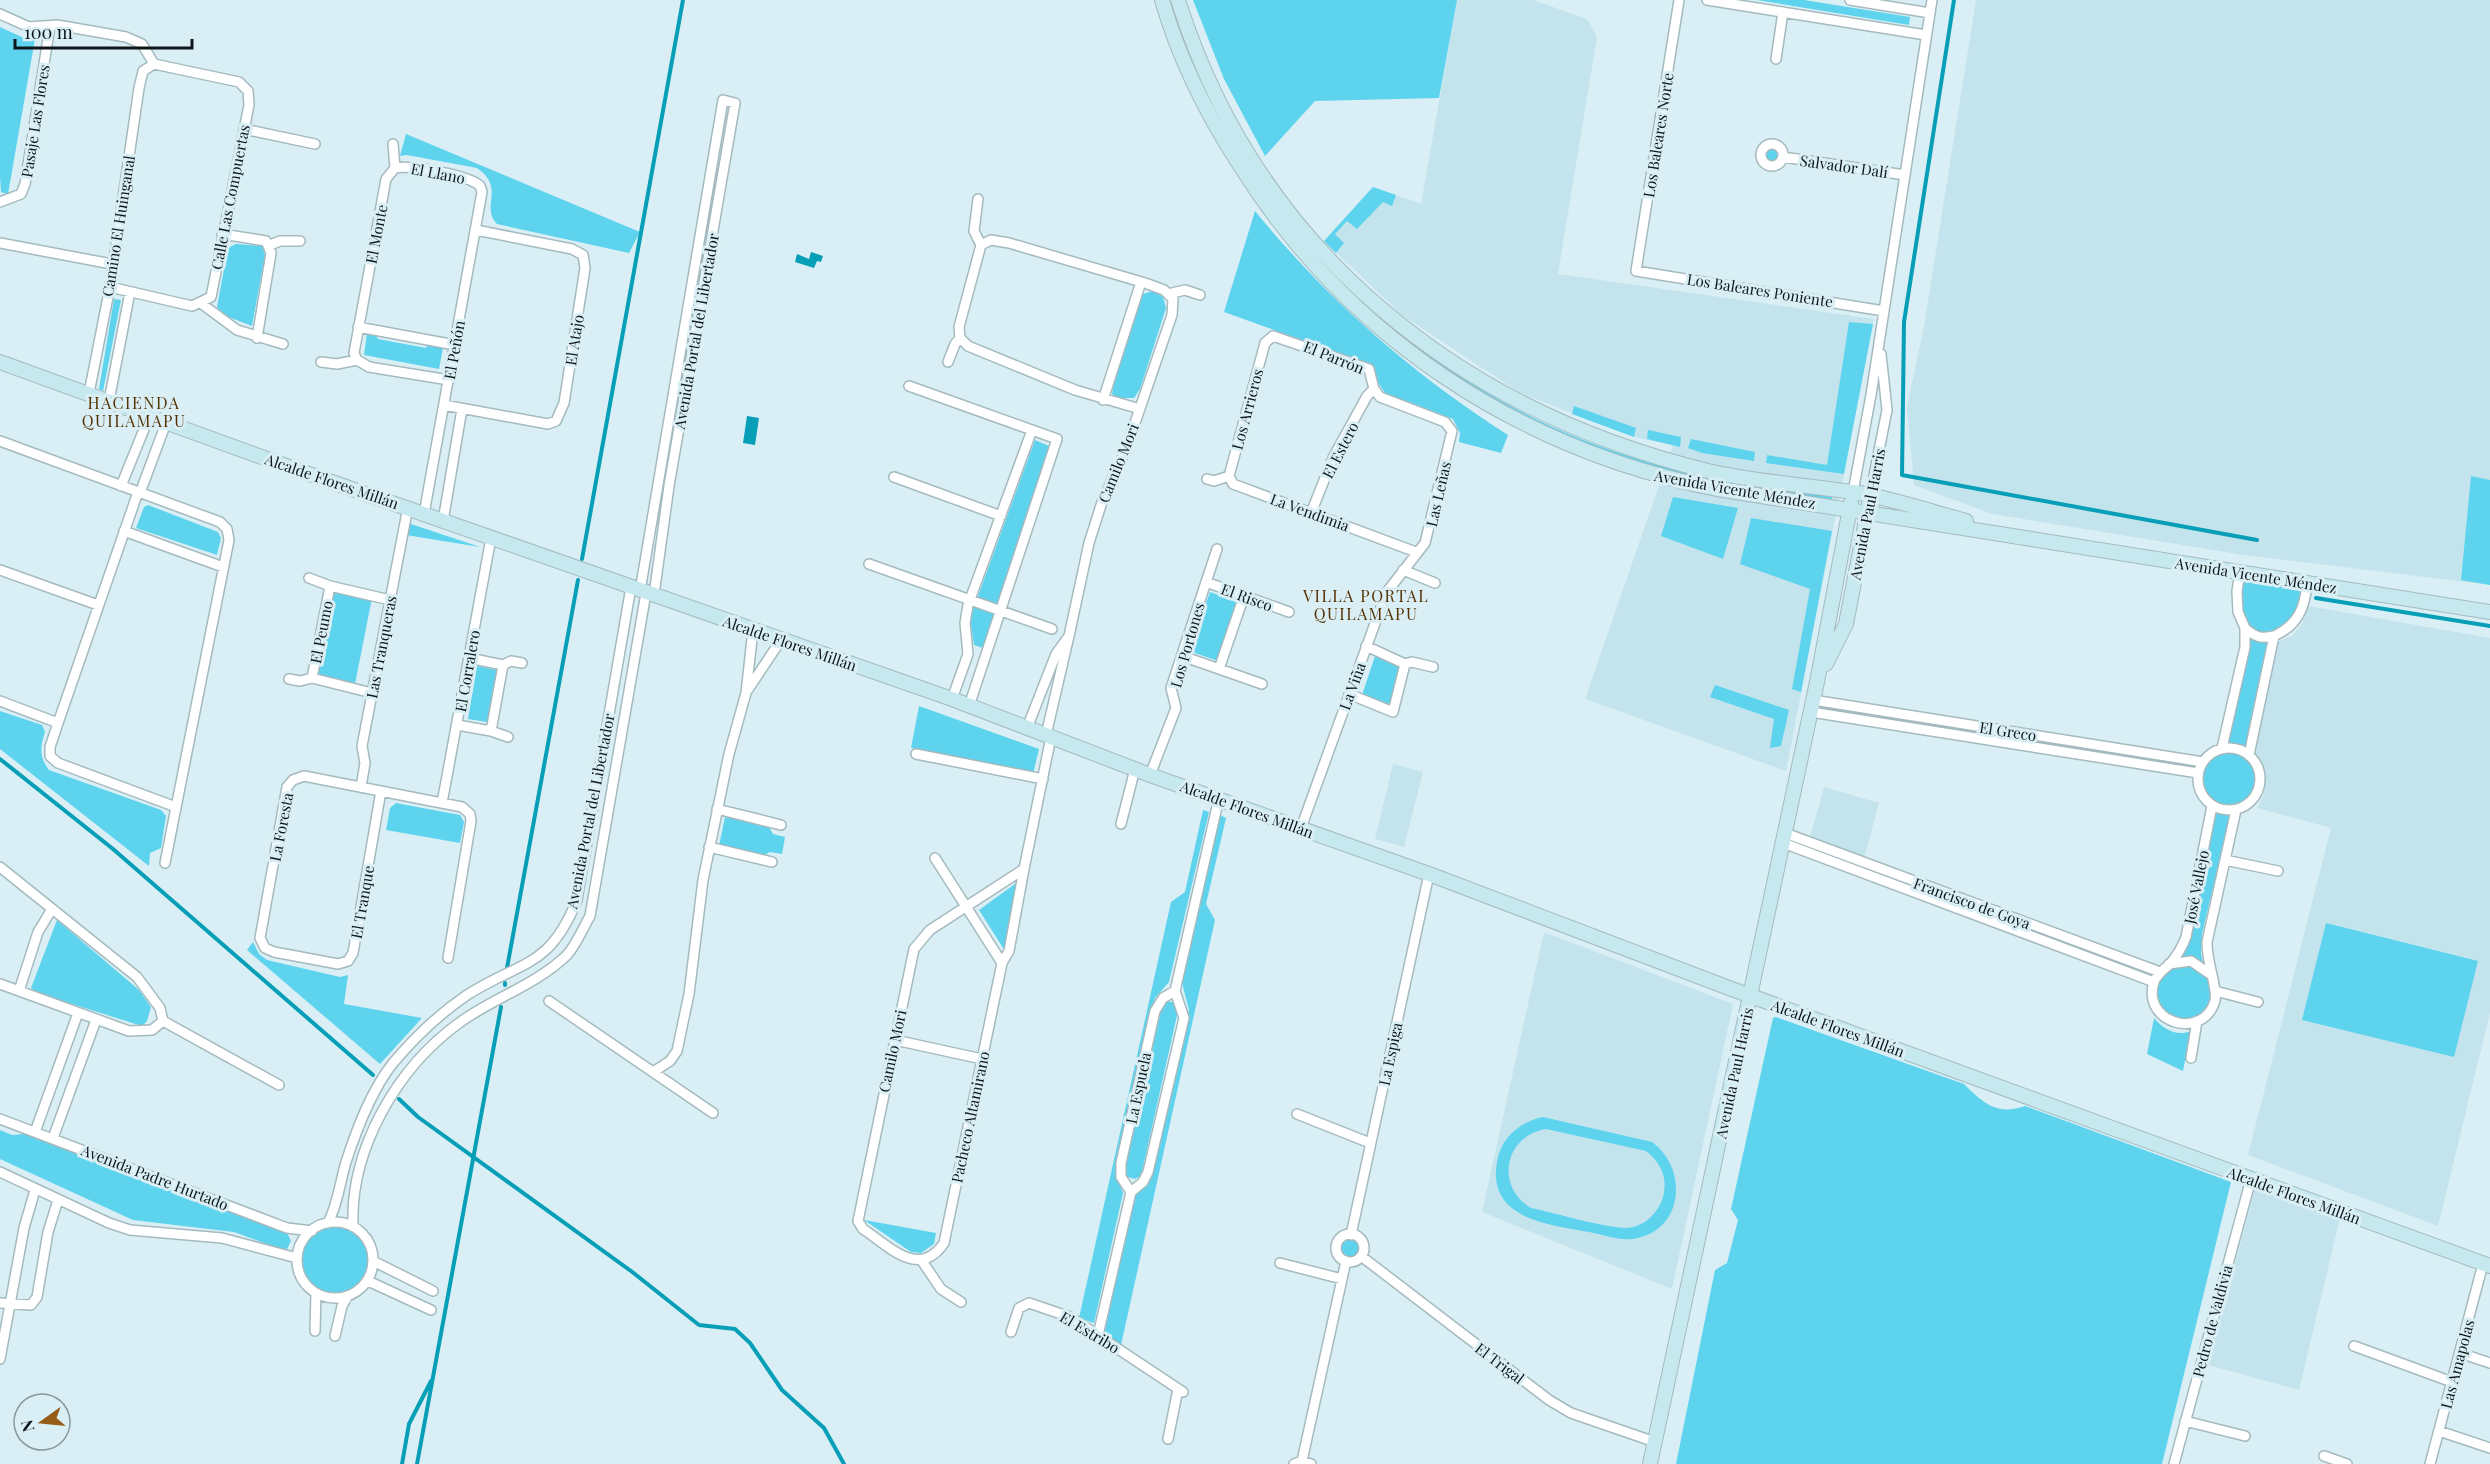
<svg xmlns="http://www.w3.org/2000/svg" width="2490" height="1464" viewBox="0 0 2490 1464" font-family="'Playfair Display',serif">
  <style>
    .built { fill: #c4e4ed }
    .green { fill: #5dd3ee; fill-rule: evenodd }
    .water { fill: #079eb8 }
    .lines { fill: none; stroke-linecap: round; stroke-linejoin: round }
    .stream { stroke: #079eb8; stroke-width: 4 }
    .street-casing { stroke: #a4babf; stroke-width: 12 }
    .secondary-casing { stroke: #a4babf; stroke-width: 16 }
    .street { stroke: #fff; stroke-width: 9 }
    .secondary { stroke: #c6e8ef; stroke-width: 14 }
    .labels { text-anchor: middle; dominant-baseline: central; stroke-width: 6; stroke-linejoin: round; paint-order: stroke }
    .street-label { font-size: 15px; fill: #0e1619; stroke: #d9eff5 }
    .neighbourhood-label { font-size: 16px; letter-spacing: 1.5px; fill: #553000; stroke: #d9eff5 }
  </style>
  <rect width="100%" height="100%" fill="#d9eff5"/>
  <path class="built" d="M 1457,0 L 1533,0 L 1587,19 L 1597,37 L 1558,274 L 1874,319 L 1786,771 L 1585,699 L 1673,445 L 1634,437 L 1520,393 L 1402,315 L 1324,241 L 1373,187 L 1421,204 Z
    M 1976,0 L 2490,0 L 2490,585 L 2244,555 L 1992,514 L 1914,485 L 1907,407 L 1924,326 Z
    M 2308,606 L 2490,638 L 2490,1013 L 2438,1226 L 2248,1155 L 2331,828 L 2257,808 L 2264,794 L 2265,779 L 2261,765 L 2254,754 L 2279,641 L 2292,636 L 2302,624 Z
    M 1393,764 L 1423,772 L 1404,847 L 1375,839 Z
    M 1824,787 L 1879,803 L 1864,858 L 1810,837 Z
    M 1544,932 L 1733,1004 L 1672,1289 L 1482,1212 Z
    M 2255,1189 L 2340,1218 L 2299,1390 L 2208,1365 Z"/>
  <path class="green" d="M 1168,0 L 1172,0 C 1241,219 1421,395 1641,460 C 1703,478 1768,486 1832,497 L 1831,503 C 1766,489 1699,482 1636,462 C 1502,421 1380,339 1291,231 C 1276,213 1264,190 1251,171 C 1239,153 1226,136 1216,118 C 1196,80 1182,40 1168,0 Z
    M 1193,0 L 1457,0 L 1439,98 L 1315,101 L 1265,156 L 1224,79 Z
    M 1757,0 L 1804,0 L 1910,17 L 1909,25 Z
    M 0,27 L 26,39 L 35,39 L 8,194 L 1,192 L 0,177 Z
    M 406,134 L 640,232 L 629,253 L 497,224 C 480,206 506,188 477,168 L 407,155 L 400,156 Z
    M1764 154a7 7 0 1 1 14 0a7 7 0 1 1-14 0Z
    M 1373,187 L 1396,195 L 1392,206 L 1383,202 L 1357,229 L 1347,221 L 1335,234 L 1344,243 L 1336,253 L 1324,241 Z
    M 1255,211 C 1328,300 1411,373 1508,435 L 1501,453 L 1459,442 L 1460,433 L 1453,419 L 1385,393 L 1379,384 L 1374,366 L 1224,312 Z
    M 236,244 L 262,246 L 265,255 L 252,326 L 226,316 L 217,307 L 228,248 Z
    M 1153,291 L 1163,297 L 1166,308 L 1140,389 L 1134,398 L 1117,398 L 1112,394 L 1114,384 L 1143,294 Z
    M 114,299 L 121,300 L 103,391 L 99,389 Z
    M 1849,322 L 1873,324 L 1844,474 L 1766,463 L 1767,455 L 1827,465 Z
    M 367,333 L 376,335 L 378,339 L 426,348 L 427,345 L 443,348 L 439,369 L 364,355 Z
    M 1574,406 L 1636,428 L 1634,437 L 1572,414 Z
    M 1648,430 L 1681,437 L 1680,447 L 1647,439 Z
    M 1691,439 L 1755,452 L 1754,461 L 1702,453 L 1688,448 Z
    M 1035,440 L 1049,446 L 983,648 L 974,645 L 970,618 Z
    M 2471,476 L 2490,480 L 2490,585 L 2461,580 Z
    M 1673,497 L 1738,508 L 1723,559 L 1661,536 Z
    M 148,505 L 218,532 L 221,538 L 217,555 L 136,528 L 144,507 Z
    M 1751,518 L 1832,531 L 1801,692 L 1792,689 L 1810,589 L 1740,564 Z
    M 408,523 L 480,547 L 406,535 Z
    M 2243,574 L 2302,583 C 2301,615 2295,625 2265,636 C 2260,633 2251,630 2247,626 C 2234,614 2239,589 2243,574 Z
    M 332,590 L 372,598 L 355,684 L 315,676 Z
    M 1210,592 L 1238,602 L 1218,661 L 1189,651 Z
    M 2248,635 L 2270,641 L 2247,747 L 2226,742 Z
    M 1375,656 L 1401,667 L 1390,706 L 1362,695 Z
    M 477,666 L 497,670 L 487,722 L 468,719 Z
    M 1715,685 L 1789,710 L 1781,746 L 1770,748 L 1774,719 L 1710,697 Z
    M 919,706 L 1039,749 L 1033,774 L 911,748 Z
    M 0,711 L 42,725 L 45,732 C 40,747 39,757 49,770 L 161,810 L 166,816 L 161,848 L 150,853 L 149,866 L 0,749 Z
    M2200 779a29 29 0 1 1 58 0a29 29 0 1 1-58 0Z
    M 396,803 L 460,815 L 464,822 L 460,843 L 386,830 L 390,808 Z
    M 2213,808 L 2231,811 L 2202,934 L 2201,954 L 2204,967 L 2174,960 L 2182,949 Z
    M 1203,810 L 1209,812 L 1169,982 L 1155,998 L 1115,1173 L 1123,1193 L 1094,1323 L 1079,1318 L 1171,902 L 1185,892 Z
    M 1220,815 L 1226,818 L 1206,904 L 1215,920 L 1121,1345 L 1104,1334 L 1135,1196 L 1152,1177 L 1189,1010 L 1182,983 Z
    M 725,817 L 769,827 L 773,834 L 785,837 L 782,854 L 770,852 L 763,856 L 719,846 Z
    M 1019,881 L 1005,951 L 979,910 Z
    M 57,920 L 139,990 L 151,1007 L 147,1021 L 142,1026 L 37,993 L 31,988 Z
    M 2326,923 L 2478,961 L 2454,1057 L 2302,1020 Z
    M 253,942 L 259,954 L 267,960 L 340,977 L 348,975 L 344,1004 L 422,1018 L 380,1064 L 247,950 Z
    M2156 992a28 28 0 1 1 56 0a28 28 0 1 1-56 0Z
    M 1167,1001 L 1175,1003 L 1178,1011 L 1141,1176 L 1135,1179 L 1128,1177 L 1125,1171 L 1162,1006 Z
    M 1776,1017 L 1964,1084 C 1983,1103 1997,1116 2025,1106 L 2231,1182 L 2162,1464 L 1676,1464 L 1715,1270 L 1727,1263 L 1738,1220 L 1731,1209 L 1773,1018 Z
    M 2154,1018 C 2163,1029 2177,1037 2191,1031 L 2183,1071 L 2147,1054 Z
    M 1543,1117 L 1652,1142 C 1687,1167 1685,1227 1638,1238 C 1623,1242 1604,1235 1589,1232 C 1549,1224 1487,1220 1497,1162 C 1501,1137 1520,1122 1543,1117 ZM 1546,1129 L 1646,1151 C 1659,1161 1667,1175 1664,1192 C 1662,1209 1646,1227 1627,1228 C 1604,1228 1556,1213 1531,1208 C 1495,1187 1504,1136 1546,1129 Z
    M 0,1130 L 12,1135 L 25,1134 L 81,1154 L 287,1233 L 291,1241 L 287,1249 L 284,1250 L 234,1232 L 133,1220 L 0,1159 Z
    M 864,1220 L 936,1233 L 934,1244 L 921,1253 L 911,1252 Z
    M300 1260a35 35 0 1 1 70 0a35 35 0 1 1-70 0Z
    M1339 1249a10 10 0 1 1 20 0a10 10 0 1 1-20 0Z"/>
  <path class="water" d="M 811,252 L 823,256 L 821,262 L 817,261 L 814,268 L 795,262 L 797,254 L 809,259 Z
    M 747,416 L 759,418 L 755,445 L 743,443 Z"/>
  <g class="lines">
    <path class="stream" d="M 1954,0 L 1904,322 L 1902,475 L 2257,540
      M 582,559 L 683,0
      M 2316,598 L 2490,626
      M 0,759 L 113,849 L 373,1075
      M 507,968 L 578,580
      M 505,985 L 505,983
      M 399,1099 L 418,1117 L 631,1271 L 699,1325 L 735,1329 L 750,1343 L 782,1390 L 824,1428 L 844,1464
      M 402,1464 L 409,1424 L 431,1381
      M 417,1464 L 501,1007"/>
    <defs>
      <path id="street" d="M 1679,0 L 1636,271 L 1884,311
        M 1707,0 L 1926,35
        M 1850,0 L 1930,13
        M 0,14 L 29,27 L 57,25 L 126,37 L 142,44 L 154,64
        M 1776,59 L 1783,12
        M 244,129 L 315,144
        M1761 155a11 11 0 1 1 22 0a11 11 0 1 1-22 0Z
        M 393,144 L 395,168 L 386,179 L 354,353 L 357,360 L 369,367 L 449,380
        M 1783,157 L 1905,175
        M 395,168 C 410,165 469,175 480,186 L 482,192 L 424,514
        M 978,199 L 974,231 L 981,245
        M 0,202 L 21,194 L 25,184 L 50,26
        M 222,234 L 266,241 L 271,253 L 257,338
        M 0,243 L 112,264
        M 270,245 L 280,241 L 300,241
        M 110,287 L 192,306 L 211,297 L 249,105 L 248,91 L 239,82 L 154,64
        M 1168,294 L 1185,290 L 1200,295
        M 202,304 L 237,330 L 283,344
        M 358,327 L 455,345
        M 321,362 L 337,364 L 357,360
        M 948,362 L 955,344 L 960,338
        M 909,386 L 1057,439 L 969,706
        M 89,393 L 110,287 L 139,88 L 143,71 L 154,64
        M 1103,400 L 1141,282
        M 109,401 L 130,292
        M 444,405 L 548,424 L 556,421 L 564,403 L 585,268 L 583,255 L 572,249 L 476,230
        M 0,441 L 220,522 L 227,529 L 229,540 L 165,863
        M 1229,476 L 1265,343 L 1273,336 L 1369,369 L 1374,389 L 1380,397 L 1445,422 L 1452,431 L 1425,543 L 1386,593 L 1301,828
        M 1229,476 L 1233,484 L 1416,552
        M 894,477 L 1001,516
        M 1207,479 L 1214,481 L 1229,476
        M 121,486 L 149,417
        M 138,492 L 58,723 L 50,747 L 50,756 L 58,763 L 176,807
        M 1853,492 L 1871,395 L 1932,0
        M 140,493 L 166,423
        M 1870,496 L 1887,410 L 1881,354
        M 1311,513 L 1333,458 L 1367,396 L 1374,389
        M 443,521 L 462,409
        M 124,531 L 223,567
        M 869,564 L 1052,629
        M 0,570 L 98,605
        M 1403,570 L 1435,583
        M 309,578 L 330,586
        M 1206,582 L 1289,612
        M 640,591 L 723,100 L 735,103 L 669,486 L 654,595
        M 2245,628 C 2255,637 2261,639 2274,636
        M 1069,636 L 1089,543 L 1102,502 L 1125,452 L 1172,315 L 1173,299 L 1164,290 L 1145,283 L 1009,243 L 991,240 L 981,245 L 959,327 L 960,338 L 968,346 L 1075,390 L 1140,409
        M 1182,656 L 1262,684
        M 1405,664 L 1412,662 L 1433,667
        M 503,665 L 511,661 L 522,663
        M 1219,669 L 1244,596
        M 289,679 L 300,681 L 312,678
        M 747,691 L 781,640
        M 372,693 L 312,678 L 330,586 L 390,600
        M 1349,694 L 1393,712 L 1405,664 L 1366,646
        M 952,699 L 968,654 L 965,623 L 968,605 L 1032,430
        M 1813,700 L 2203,762
        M 0,701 L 58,723
        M 1811,712 L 2198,773
        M 457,725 L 491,731 L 503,665 L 469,658
        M 1027,728 L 1056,654 L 1069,636 L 1046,735
        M 491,731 L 508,737
        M2198 779a31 31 0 1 1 62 0a31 31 0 1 1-62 0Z
        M 2222,748 L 2245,647 L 2245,628 L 2238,612 L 2237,591 L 2240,572
        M 916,754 L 1043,779
        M 2249,755 L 2274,636 C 2298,625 2305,608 2307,583
        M 1150,775 L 1176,708 L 1171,688 L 1217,549
        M 361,787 L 365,763 L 362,746 L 408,507
        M 381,791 L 353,953 L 348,961 L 338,964 L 274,952 L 265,948 L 260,938 L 287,787 L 293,780 L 304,776 L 462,807 L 470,814 L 471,821 L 448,958
        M 442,803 L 491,538
        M 2212,806 L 2186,937 C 2182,948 2177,956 2169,965 C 2163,970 2157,974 2154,982 C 2141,1022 2202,1042 2215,1001 C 2218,989 2206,960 2207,942 L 2236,810
        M 717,809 L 781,825
        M 1121,824 L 1135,769
        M 1785,833 L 2160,972
        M 1783,843 L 2154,982
        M 709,847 L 772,862
        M 935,858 L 1002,963
        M 2225,860 L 2278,871
        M 0,867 L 137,977 L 160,1008 L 163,1021
        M 1024,869 L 1009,951 L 1002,963 L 944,1243 C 919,1280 889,1246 863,1229 L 858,1221 L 914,949 L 930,930 L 1024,869 L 1051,737
        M 2169,964 L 2191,961 L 2210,974
        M 0,984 L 129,1031 L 152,1030 L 163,1021
        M 19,991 L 38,932 L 52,909
        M 2215,991 L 2258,1002
        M 549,1001 L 713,1113
        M 163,1021 L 279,1085
        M 895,1040 L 982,1059
        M 2191,1058 L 2197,1021
        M 653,1072 L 670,1061 L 677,1051 L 689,994 L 703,880 L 729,754 L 746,693 L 753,630
        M 1297,1114 L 1370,1143
        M 0,1119 L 287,1228 L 312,1231
        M 35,1132 L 78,1013
        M 53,1138 L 96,1020
        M 0,1172 L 109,1223 L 130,1230 L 222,1238 L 297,1258
        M 1131,1192 L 1121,1177 L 1121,1163 L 1155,1011 L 1163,998 L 1175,991
        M297 1260a38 38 0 1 1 76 0a38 38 0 1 1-76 0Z
        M 328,1223 C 338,1204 340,1182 346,1162 C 357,1128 371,1091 393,1063 C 415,1037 439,1014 467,995 C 522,960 549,969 577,900 L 631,587
        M 353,1226 C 350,1149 397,1068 459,1023 C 493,998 536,985 567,955 C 576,945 583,928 590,916 L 646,593
        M1336 1248a14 14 0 1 1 28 0a14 14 0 1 1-28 0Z
        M 1351,1235 L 1429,874
        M 1361,1256 L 1549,1400 L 1571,1413 L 1655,1442
        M 373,1261 L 433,1291
        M 922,1261 L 941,1289 L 961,1302
        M 1280,1263 L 1342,1279
        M 368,1281 L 431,1310
        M 0,1303 L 31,1305 L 37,1297 L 48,1232 L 58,1200
        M 315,1331 L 316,1293
        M 1011,1332 L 1019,1308 L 1029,1303 L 1070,1317 L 1183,1392
        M 1098,1335 L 1131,1192 L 1143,1182 L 1148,1172 L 1184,1018 L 1175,991 L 1219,798
        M 335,1336 L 342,1306 L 347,1297
        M 2354,1346 L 2452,1382
        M 2460,1353 L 2490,1363
        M 0,1359 L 24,1228 L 35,1190
        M 2185,1421 L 2245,1436
        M 2439,1431 L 2490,1448
        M 1168,1439 L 1178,1389
        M 2324,1456 L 2347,1464
        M 1302,1461 L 1346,1261
        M 1294,1464 L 1302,1461 L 1311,1464
        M 2174,1464 L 2251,1179
        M 2430,1464 L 2483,1264"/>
      <path id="secondary" d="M 1162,0 C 1179,59 1206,113 1239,164 C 1347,337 1519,450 1717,489 L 2490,612
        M 1178,0 C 1257,250 1457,410 1708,471 C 1756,482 1805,485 1853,492 C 1891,498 1929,511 1966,521
        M 0,362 L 292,468 L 952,699 L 1150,775 L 1429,874 L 1729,988 L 2490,1266
        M 1826,664 L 1846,624 L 1869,504
        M 1650,1464 L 1817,682 L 1851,503"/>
    </defs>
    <use href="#street" class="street-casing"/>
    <use href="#secondary" class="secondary-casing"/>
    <use href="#street" class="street"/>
    <use href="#secondary" class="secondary"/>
  </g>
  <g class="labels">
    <g class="street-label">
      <text transform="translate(35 121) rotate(-81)">Pasaje Las Flores</text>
      <text transform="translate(1658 135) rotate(-81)">Los Baleares Norte</text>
      <text transform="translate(1844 166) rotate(8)">Salvador Dalí</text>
      <text transform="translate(438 173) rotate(11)">El Llano</text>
      <text transform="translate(230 197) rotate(-79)">Calle Las Compuertas</text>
      <text transform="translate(118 226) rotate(-81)">Camino El Huinganal</text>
      <text transform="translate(376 234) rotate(-79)">El Monte</text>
      <text transform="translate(1760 290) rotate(9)">Los Baleares Poniente</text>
      <text transform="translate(696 331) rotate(-80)">Avenida Portal del Libertador</text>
      <text transform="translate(574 340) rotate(-81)">El Atajo</text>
      <text transform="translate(454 350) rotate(-80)">El Peñón</text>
      <text transform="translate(1334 357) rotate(22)">El Parrón</text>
      <text transform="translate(1247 409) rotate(-75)">Los Arrieros</text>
      <text transform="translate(1340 450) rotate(-63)">El Estero</text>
      <text transform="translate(1118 463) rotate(-68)">Camilo Mori</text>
      <text transform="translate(332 481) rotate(19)">Alcalde Flores Millán</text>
      <text transform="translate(1735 489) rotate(10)">Avenida Vicente Méndez</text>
      <text transform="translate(1438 494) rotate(-77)">Las Leñas</text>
      <text transform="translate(1310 512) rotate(20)">La Vendimia</text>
      <text transform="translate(1867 514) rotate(-79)">Avenida Paul Harris</text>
      <text transform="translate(2256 575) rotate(9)">Avenida Vicente Méndez</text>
      <text transform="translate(1247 597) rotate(20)">El Risco</text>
      <text transform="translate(321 632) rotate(-79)">El Peumo</text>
      <text transform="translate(790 643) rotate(19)">Alcalde Flores Millán</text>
      <text transform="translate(1187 645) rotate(-74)">Los Portones</text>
      <text transform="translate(381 647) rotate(-79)">Las Tranqueras</text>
      <text transform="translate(467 671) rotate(-80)">El Corralero</text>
      <text transform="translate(1352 686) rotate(-70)">La Viña</text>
      <text transform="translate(2008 731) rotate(9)">El Greco</text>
      <text transform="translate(1247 809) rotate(20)">Alcalde Flores Millán</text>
      <text transform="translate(590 811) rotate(-79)">Avenida Portal del Libertador</text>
      <text transform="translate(281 827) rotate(-79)">La Foresta</text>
      <text transform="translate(2196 887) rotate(-79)">José Vallejo</text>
      <text transform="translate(362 902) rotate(-80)">El Tranque</text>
      <text transform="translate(1972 903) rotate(20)">Francisco de Goya</text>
      <text transform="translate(1838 1028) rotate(20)">Alcalde Flores Millán</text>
      <text transform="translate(892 1051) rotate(-78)">Camilo Mori</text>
      <text transform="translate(1390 1054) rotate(-78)">La Espiga</text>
      <text transform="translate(1734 1073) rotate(-78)">Avenida Paul Harris</text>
      <text transform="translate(1138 1088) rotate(-78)">La Espuela</text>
      <text transform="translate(970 1117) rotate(-78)">Pacheco Altamirano</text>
      <text transform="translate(155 1177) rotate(21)">Avenida Padre Hurtado</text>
      <text transform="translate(2294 1195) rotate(20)">Alcalde Flores Millán</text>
      <text transform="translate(2212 1321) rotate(-75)">Pedro de Valdivia</text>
      <text transform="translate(1090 1332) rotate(31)">El Estribo</text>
      <text transform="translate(1500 1363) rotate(37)">El Trigal</text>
      <text transform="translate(2457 1364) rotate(-75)">Las Amapolas</text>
    </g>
    <g class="neighbourhood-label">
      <text x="134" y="402">HACIENDA<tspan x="134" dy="18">QUILAMAPU</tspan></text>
      <text x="1366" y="595">VILLA PORTAL<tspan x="1366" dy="18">QUILAMAPU</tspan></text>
    </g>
  </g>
  <g transform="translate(42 1422) rotate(255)"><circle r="28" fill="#d9eff5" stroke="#88989d" stroke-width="1.5"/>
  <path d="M0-4.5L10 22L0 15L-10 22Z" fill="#955c17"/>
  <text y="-9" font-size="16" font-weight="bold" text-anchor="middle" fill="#0e1619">N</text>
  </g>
  <path d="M15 39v9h177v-9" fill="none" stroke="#0e1619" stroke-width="3"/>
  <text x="24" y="39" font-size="18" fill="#0e1619" stroke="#d9eff5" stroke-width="4.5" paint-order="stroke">100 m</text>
</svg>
